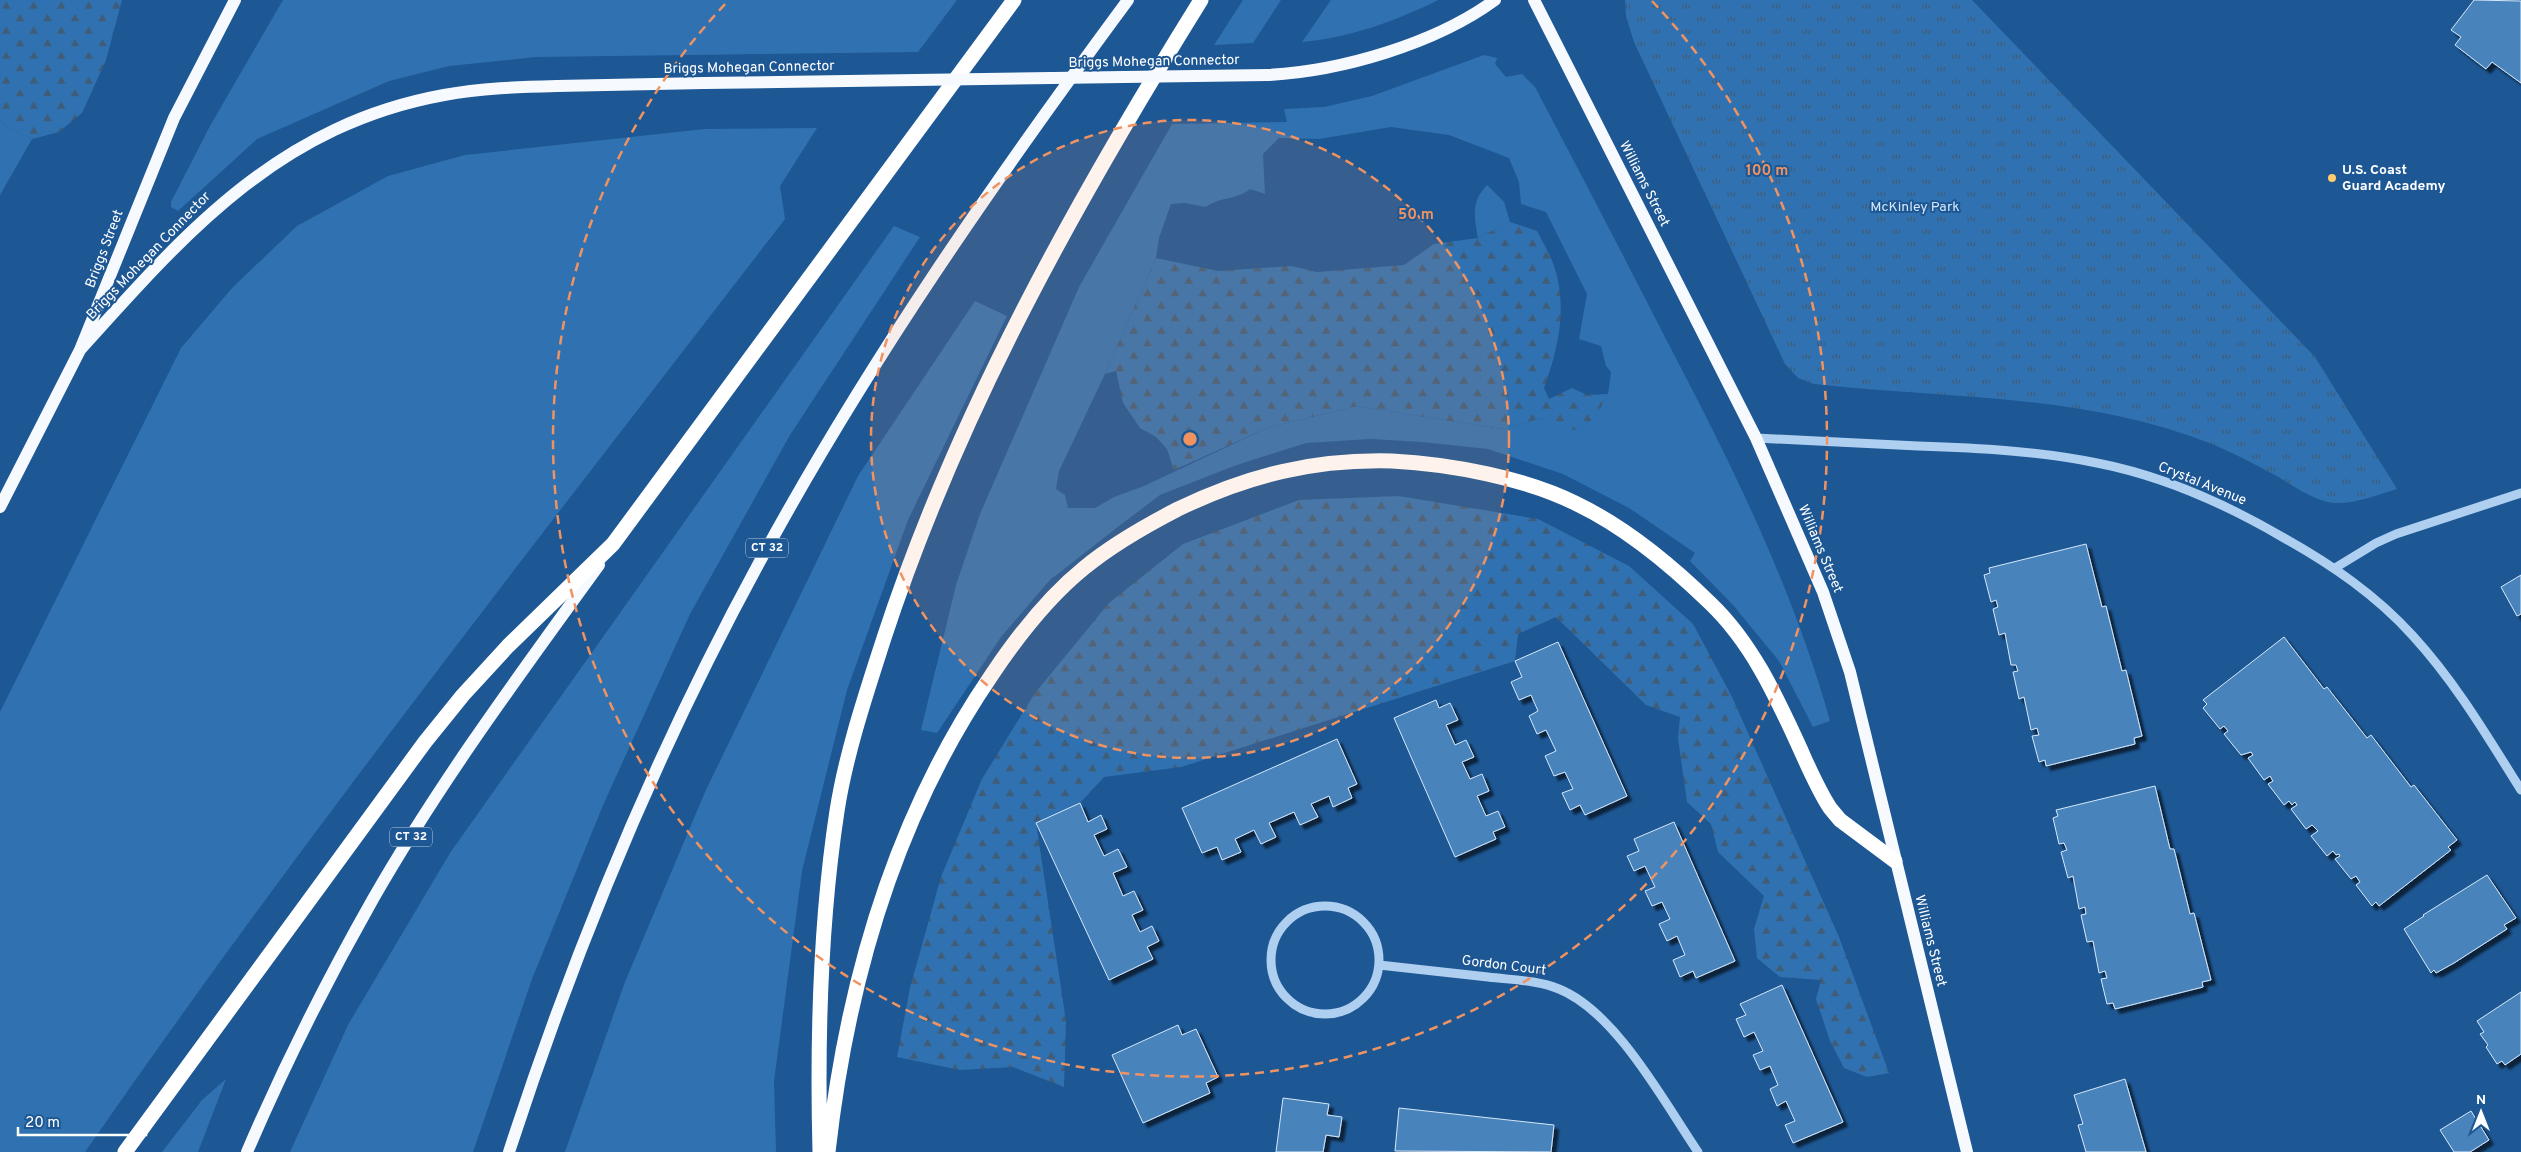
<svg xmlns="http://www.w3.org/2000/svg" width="2521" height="1152" viewBox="0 0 2521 1152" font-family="Overpass,sans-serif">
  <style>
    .green { fill: #3072b1; fill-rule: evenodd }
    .forest { fill: url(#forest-firs) }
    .park { fill: url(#park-tufts) }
    .building { fill: #4a83bc; stroke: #d5e8fa; filter: url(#shadow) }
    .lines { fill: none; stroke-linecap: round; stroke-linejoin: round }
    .minor { stroke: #aecfef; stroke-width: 9 }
    .major { stroke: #f6faff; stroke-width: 12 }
    .highway { stroke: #fff; stroke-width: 15 }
    .major-bridge { stroke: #f6faff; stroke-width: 12 }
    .ring { fill: none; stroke: #f09361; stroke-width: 2.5; stroke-dasharray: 9 6 }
    .poi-dot { fill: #fecc6d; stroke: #1d5794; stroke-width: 2 }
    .labels { text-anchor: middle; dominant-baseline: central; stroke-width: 4; stroke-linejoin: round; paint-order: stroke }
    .shield { fill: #1d5794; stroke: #bbcddf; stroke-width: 1 }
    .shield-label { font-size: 12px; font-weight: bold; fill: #fff }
    .street-label { font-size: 14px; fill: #fff; stroke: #1d5794 }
    .poi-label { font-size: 14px; font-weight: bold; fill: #fff; stroke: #1d5794; text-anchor: start }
    .park-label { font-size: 14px; fill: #d5e8fa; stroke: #1d5794 }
    .centre { fill: #f09361; stroke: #1d5794; stroke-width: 2.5 }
    .ring-label { font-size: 15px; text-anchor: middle; font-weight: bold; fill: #f09361; stroke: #1d5794; stroke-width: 4; stroke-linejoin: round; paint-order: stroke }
  </style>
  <defs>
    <pattern id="forest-firs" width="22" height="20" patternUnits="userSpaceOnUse" patternTransform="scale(1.25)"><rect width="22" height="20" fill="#3072b1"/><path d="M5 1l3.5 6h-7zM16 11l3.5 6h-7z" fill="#3f5d79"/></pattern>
    <pattern id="park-tufts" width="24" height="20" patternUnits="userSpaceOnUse" patternTransform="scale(1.25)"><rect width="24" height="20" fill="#3072b1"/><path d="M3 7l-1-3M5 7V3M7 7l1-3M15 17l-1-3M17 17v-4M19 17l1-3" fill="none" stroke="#3f5d79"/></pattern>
    <filter id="shadow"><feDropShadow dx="4.5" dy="4.5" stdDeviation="1" flood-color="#0009"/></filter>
  </defs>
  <rect width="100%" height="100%" fill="#1d5794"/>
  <path class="green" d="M 283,0 L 957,0 L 918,52 L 536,57 L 449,66 L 389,81 L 257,139 L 178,211 L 171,207 L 171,202 L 210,126 Z
    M 1243,0 L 1281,0 L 1253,43 L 1214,45 Z
    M 1331,0 L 1438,0 C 1397,21 1348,38 1302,42 Z
    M 1484,55 L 1497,58 L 1495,64 L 1506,77 L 1522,74 L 1535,87 C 1580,172 1624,257 1668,343 C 1732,465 1793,588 1830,721 L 1813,727 L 1779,661 L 1733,605 L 1690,561 L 1695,553 L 1629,508 L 1563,474 L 1488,449 L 1422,442 L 1371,439 L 1306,443 L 1234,466 L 1160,495 L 1114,530 L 1050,580 L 1001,637 L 937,733 L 921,730 L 956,585 L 980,514 L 1079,287 L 1172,124 L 1287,122 L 1284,109 L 1324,107 L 1372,96 ZM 1391,127 L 1449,135 L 1509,158 L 1519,182 L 1521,204 L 1546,212 L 1587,294 L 1579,339 L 1601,346 L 1606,366 L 1611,372 L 1608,394 L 1595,418 L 1575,430 L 1557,430 L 1542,418 L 1502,429 L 1356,406 L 1267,428 L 1144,486 L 1114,497 L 1095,508 L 1068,508 L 1065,495 L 1056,489 L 1059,471 L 1105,374 L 1156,258 L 1159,238 L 1171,204 L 1185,203 L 1206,207 C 1219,197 1237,200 1250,189 L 1265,194 L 1263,154 L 1279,138 L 1319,139 Z
    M 0,118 L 5,126 L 32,139 L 0,195 Z
    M 817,128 L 780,186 L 785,219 C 548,527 306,833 85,1152 L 0,1152 L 0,712 L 181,348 L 233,287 L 297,226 L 388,176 L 465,155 L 705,129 Z
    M 1487,185 L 1504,202 L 1510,222 L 1478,238 C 1474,216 1471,202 1487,185 Z
    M 894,226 L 920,237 L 790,435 L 690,614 L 604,803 L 532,979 L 473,1152 L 290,1152 L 348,1025 L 450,853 Z
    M 975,301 L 1007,316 L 908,520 L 847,690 L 802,871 L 774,1081 L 776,1152 L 565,1152 L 625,982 L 705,792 L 858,476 Z
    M 226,1079 L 198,1152 L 162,1152 L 202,1100 Z"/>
  <path class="forest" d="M 0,0 L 122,0 L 106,60 L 82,113 L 59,132 L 32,139 L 5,126 L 0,118 Z
    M 1510,222 L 1537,231 C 1543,243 1550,254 1554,266 C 1568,307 1558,349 1544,388 L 1549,399 L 1572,388 L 1587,395 L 1608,394 L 1595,418 L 1575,430 L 1557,430 L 1542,418 L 1502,429 L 1356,406 L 1267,428 L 1174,470 L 1167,449 L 1156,437 L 1140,428 L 1123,403 L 1116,371 L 1105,374 L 1156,258 L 1218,271 L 1291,266 L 1317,272 L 1404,265 L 1434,244 L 1478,238 Z
    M 1399,496 L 1538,519 L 1629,566 L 1693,624 L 1732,697 L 1839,937 L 1889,1073 L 1867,1077 L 1844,1068 L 1830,1041 L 1816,999 L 1821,980 L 1780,977 L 1757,958 L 1754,929 L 1764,896 L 1718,852 L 1711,824 L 1687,802 L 1678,738 L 1680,717 L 1646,705 L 1556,617 L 1518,634 L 1515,661 L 1181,767 L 1104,777 L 1080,803 L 1036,823 L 1066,1021 L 1064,1087 L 1013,1067 L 960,1070 L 897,1057 L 910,988 L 941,877 L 982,779 L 1035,693 L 1109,603 L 1183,544 L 1299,500 Z"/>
  <path class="park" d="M 1625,0 L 1972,0 L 2315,357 L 2397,489 C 2377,495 2355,504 2334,503 C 2313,501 2291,484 2273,474 C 2253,463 2233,453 2212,444 C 2082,393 1950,399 1814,384 L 1798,378 L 1785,364 L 1634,42 L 1626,16 Z"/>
  <path class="building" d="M 2474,0 L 2521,1 L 2521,83 L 2492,62 L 2486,69 L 2455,45 L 2461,37 L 2451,30 Z
    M 2086,544 L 2102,607 L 2106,606 L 2122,671 L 2126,670 L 2142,736 L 2134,738 L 2135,744 L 2046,766 L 2045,760 L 2039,762 L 2032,736 L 2039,735 L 2037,728 L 2031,730 L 2024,697 L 2019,699 L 2013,672 L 2018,671 L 2016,665 L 2011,665 L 2005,633 L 1999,635 L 1993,609 L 1998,607 L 1996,600 L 1991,602 L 1984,575 L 1990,573 L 1989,568 Z
    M 2521,575 L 2521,614 L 2517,616 L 2501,587 Z
    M 2284,637 L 2324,689 L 2327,687 L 2367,738 L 2371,735 L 2411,787 L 2414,785 L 2457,840 L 2448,847 L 2451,850 L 2379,906 L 2376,902 L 2372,906 L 2356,885 L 2360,882 L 2356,876 L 2351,879 L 2335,859 L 2340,856 L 2339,854 L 2336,855 L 2333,851 L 2327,856 L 2311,836 L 2318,831 L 2312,825 L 2306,829 L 2291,809 L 2297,805 L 2295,802 L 2292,805 L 2289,801 L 2284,805 L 2268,784 L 2273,781 L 2270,776 L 2264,780 L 2248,758 L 2253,755 L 2251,752 L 2241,755 L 2224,734 L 2228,731 L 2224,726 L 2220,729 L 2203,708 L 2207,704 L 2203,700 Z
    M 1558,642 L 1627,796 L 1585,815 L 1580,805 L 1570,810 L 1562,793 L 1573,789 L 1565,772 L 1554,776 L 1545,756 L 1556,751 L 1546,730 L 1537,734 L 1529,716 L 1538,711 L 1531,695 L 1519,700 L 1511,682 L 1522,677 L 1515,661 Z
    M 1436,700 L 1439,708 L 1450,703 L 1458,720 L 1446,725 L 1455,745 L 1466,740 L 1474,757 L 1462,762 L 1470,779 L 1482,774 L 1489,791 L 1477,796 L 1486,816 L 1498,811 L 1505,827 L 1493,832 L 1496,839 L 1455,857 L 1394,718 Z
    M 1337,739 L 1357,784 L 1348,788 L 1352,798 L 1333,807 L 1329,796 L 1311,804 L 1318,817 L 1300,825 L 1294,812 L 1269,823 L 1276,837 L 1261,844 L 1254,830 L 1235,839 L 1241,852 L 1222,860 L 1217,847 L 1202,853 L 1182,808 Z
    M 2155,786 L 2170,849 L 2174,849 L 2190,914 L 2194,913 L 2211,980 L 2202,982 L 2203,987 L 2115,1009 L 2113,1003 L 2107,1004 L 2101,979 L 2107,978 L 2105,971 L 2099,973 L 2093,941 L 2087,942 L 2081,915 L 2086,914 L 2085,907 L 2079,909 L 2073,876 L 2068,878 L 2061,852 L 2067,850 L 2064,843 L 2059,844 L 2053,818 L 2058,816 L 2056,810 Z
    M 1080,803 L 1088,822 L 1101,815 L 1107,829 L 1094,835 L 1104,856 L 1118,849 L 1127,867 L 1113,873 L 1123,896 L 1134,891 L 1143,910 L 1132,915 L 1140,932 L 1152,926 L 1159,941 L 1147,947 L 1153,959 L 1109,980 L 1036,823 Z
    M 1674,822 L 1735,961 L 1696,978 L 1693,971 L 1680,977 L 1673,960 L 1685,955 L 1677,936 L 1667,941 L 1659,924 L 1670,919 L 1662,902 L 1652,906 L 1645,891 L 1655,887 L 1645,866 L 1634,871 L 1627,856 L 1639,851 L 1634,839 Z
    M 2487,875 L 2516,918 L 2504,925 L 2507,929 L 2454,963 L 2436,973 L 2434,970 L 2431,973 L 2404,929 L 2424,916 L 2423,915 Z
    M 1782,985 L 1843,1122 L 1793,1143 L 1785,1125 L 1795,1121 L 1786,1101 L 1777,1106 L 1770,1089 L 1778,1085 L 1770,1066 L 1760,1070 L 1753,1055 L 1763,1051 L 1754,1032 L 1744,1037 L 1736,1019 L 1746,1015 L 1740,1004 Z
    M 2521,992 L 2521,1054 L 2505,1065 L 2502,1061 L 2497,1064 L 2486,1047 L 2488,1045 L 2480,1034 L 2484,1032 L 2477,1021 Z
    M 1178,1025 L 1182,1035 L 1196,1029 L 1218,1077 L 1206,1083 L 1210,1093 L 1143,1123 L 1112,1055 Z
    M 2125,1079 L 2146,1152 L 2086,1152 L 2078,1125 L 2083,1124 L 2074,1095 Z
    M 1283,1098 L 1329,1104 L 1327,1115 L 1342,1117 L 1339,1137 L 1326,1135 L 1323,1152 L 1276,1152 Z
    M 1399,1108 L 1554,1125 L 1551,1152 L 1395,1151 Z
    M 2471,1111 L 2489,1140 L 2470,1152 L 2454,1152 L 2440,1130 Z"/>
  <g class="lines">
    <path class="minor" d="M 1756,438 C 1810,441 1864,443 1918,446 C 1978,448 2038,451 2097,463 C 2164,476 2226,504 2284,538 C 2332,565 2376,595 2413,636 C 2456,683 2487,736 2521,790
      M 2335,568 L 2376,543 L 2396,534 L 2521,493
      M1271 960a54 54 0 1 1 108 0a54 54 0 1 1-108 0Z
      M 1379,965 C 1415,969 1452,973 1488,977 C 1512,980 1537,980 1559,989 C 1616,1012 1664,1102 1698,1152"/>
    <path class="major" d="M 1534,0 L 1756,438 L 1823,592 L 1850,672 L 1967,1152
      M 1268,75 C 1341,71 1435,44 1495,0
      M 80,350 C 186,232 279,125 444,95 C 481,88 519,87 557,86 C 606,85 655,84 704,83
      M 0,507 L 80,350 L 174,118 L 235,0
      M 247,1152 C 284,1066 327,980 373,899 C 440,782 520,674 599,565
      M 509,1152 C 575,949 657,750 759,563 C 866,365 995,180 1128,0"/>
    <path class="highway" d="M 125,1152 L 425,742 L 463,695 L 508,646 L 613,544 L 1014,0
      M 820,1152 C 817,1039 820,923 837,811 C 846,753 866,694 884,638 C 958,412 1076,201 1201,0
      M 828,1152 C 847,983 894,818 991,676 C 1017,637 1047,598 1084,568 C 1113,544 1145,526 1178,509 C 1249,475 1314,459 1392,461 C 1450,464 1526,478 1577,504 C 1627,528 1671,565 1710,603 C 1751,642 1775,694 1798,744 C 1808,766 1817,788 1830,808 L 1840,820 L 1895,861"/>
    <path class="major-bridge" d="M 704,83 L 1268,75"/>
  </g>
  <circle cx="1190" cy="439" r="319" fill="#f09361" fill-opacity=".12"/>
  <g class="ring">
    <circle cx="1190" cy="439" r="319"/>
    <path d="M1652 1A637 637 0 1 1 728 1"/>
  </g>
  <circle class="poi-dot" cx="2332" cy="178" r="5"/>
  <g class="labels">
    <g class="shield">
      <rect x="746" y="538.5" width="42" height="19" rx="4"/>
      <rect x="390" y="827.5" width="42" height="19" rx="4"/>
    </g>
    <g class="shield-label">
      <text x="767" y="548">CT 32</text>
      <text x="411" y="837">CT 32</text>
    </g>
    <g class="street-label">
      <text transform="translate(1154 62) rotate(-1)">Briggs Mohegan Connector</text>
      <text transform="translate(749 68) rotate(-1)">Briggs Mohegan Connector</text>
      <text transform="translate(1644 184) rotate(63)">Williams Street</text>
      <text transform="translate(105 249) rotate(-69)">Briggs Street</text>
      <text transform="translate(149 256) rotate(-46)">Briggs Mohegan Connector</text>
      <text transform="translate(2202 484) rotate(22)">Crystal Avenue</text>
      <text transform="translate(1820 549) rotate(67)">Williams Street</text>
      <text transform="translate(1930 941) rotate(76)">Williams Street</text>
      <text transform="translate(1504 966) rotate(7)">Gordon Court</text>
    </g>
    <g class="poi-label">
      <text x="2342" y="170">U.S. Coast<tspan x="2342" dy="16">Guard Academy</tspan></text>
    </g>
    <g class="park-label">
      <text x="1915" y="207">McKinley Park</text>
    </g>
  </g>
  <circle cx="1190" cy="439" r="8" class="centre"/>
  <g class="ring-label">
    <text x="1767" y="175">100 m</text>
    <text x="1416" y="219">50 m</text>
  </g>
  <g transform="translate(2481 1112)" stroke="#1d5794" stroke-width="4" paint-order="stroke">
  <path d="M0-4L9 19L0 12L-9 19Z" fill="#ffffff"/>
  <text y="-8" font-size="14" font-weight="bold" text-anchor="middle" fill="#ffffff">N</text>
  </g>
  <path d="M18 1127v8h128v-8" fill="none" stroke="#ffffff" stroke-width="2.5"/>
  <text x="25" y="1127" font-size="15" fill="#ffffff" stroke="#1d5794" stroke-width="4" paint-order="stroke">20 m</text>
</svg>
